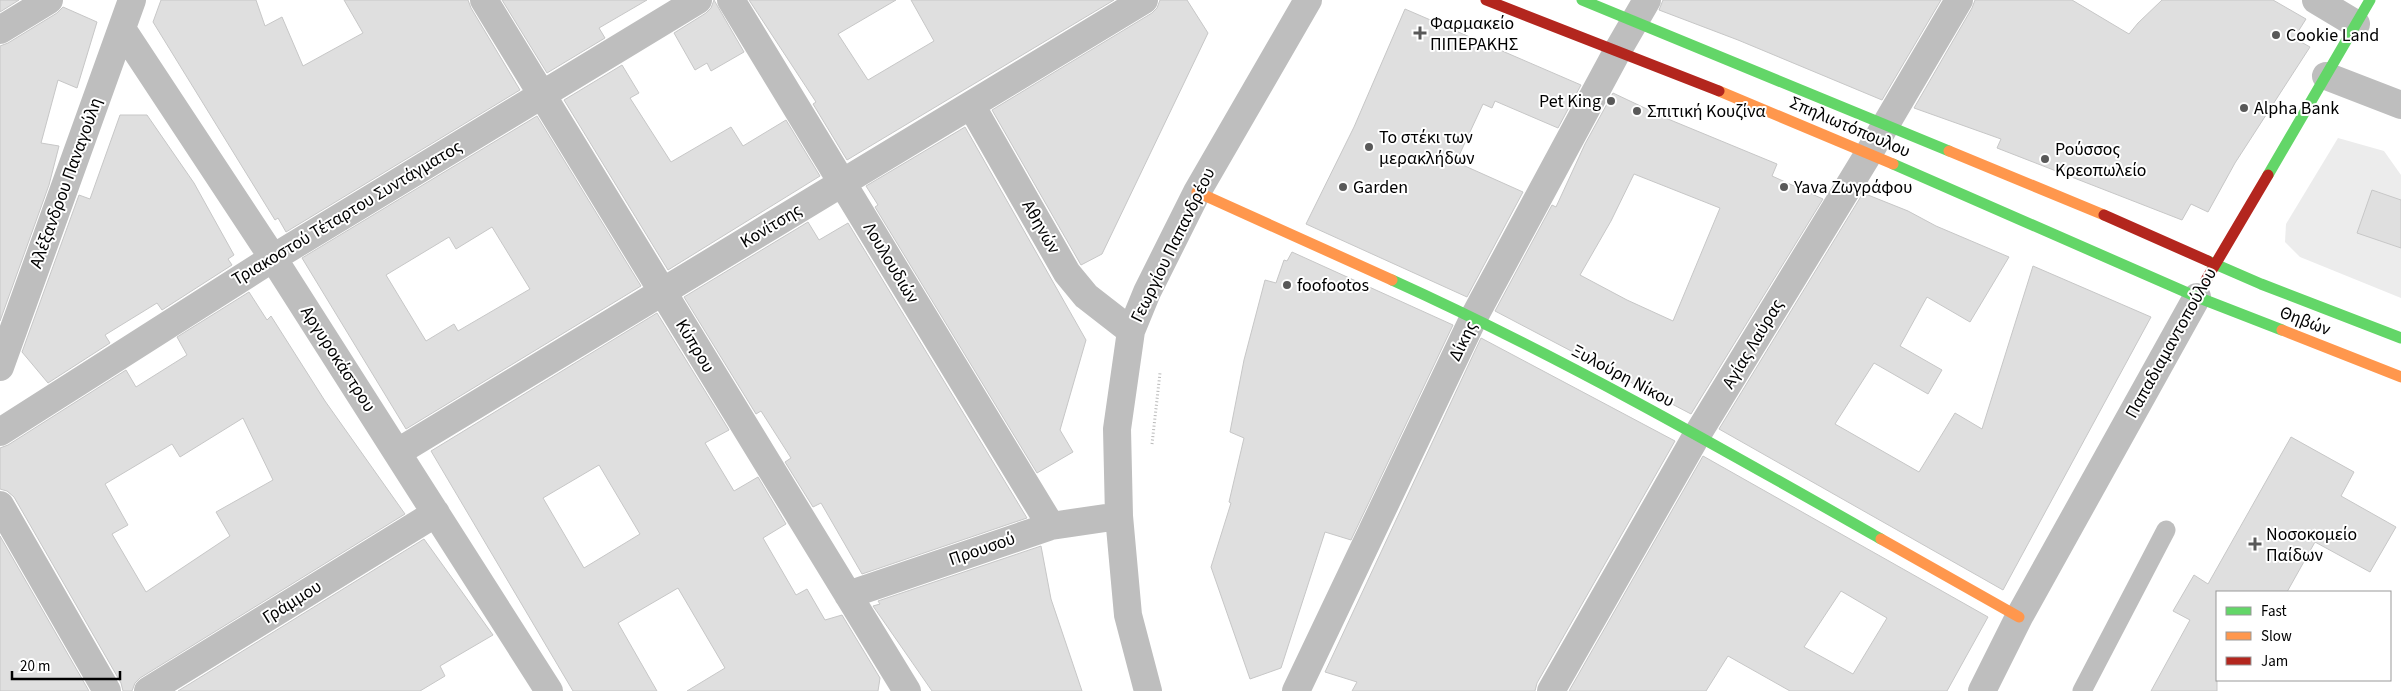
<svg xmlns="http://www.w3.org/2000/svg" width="2401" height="691" viewBox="0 0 2401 691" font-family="'Source Sans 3',sans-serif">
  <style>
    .green { fill: #ececec }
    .building { fill: #dfdfdf; stroke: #c7c7c7; fill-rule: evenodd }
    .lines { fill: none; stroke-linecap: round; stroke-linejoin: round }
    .path { stroke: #b9b9b9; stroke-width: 3; stroke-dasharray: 1 2.5; stroke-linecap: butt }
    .lane { stroke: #bebebe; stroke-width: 19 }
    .street { stroke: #bebebe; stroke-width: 28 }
    .fast { stroke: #63d668; stroke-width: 11 }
    .slow { stroke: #ff974d; stroke-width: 11 }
    .jam { stroke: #b3261e; stroke-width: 11 }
    .poi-dot { fill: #595959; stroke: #fff; stroke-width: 2 }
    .labels { text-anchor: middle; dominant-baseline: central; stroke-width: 4; stroke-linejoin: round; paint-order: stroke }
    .poi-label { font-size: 18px; fill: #000; stroke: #fff; text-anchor: start }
    .street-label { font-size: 18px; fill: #000; stroke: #fff }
  </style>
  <rect width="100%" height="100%" fill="#fff"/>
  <path class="green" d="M 2338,138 L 2384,151 L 2401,175 L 2401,298 L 2300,257 L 2285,242 L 2286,224 Z"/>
  <path class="building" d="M 0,0 L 19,0 L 0,12 Z
    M 161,0 L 256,0 L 265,26 L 282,17 L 303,66 L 363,33 L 344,0 L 468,0 L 471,8 L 520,90 L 286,232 L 278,218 L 275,220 L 153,22 Z
    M 502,0 L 647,0 L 599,28 L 605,38 L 547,73 Z
    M 714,0 L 744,52 L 711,71 L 707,63 L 695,70 L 674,33 L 706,13 L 711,8 Z
    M 749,0 L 896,0 L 838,34 L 868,80 L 934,41 L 911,0 L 1114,0 L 847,160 L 813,104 L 816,102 Z
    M 1160,0 L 1187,0 L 1208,33 L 1102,254 L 1081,265 L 992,110 L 1152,13 L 1157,8 Z
    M 1663,0 L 1941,0 L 1882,100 L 1738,40 L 1659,10 Z
    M 1975,0 L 2072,0 L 2129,34 L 2138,23 L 2162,0 L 2273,0 L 2306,19 L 2294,38 L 2310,47 L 2235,163 L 2208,212 L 2191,204 L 2182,220 L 1997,148 L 2001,139 L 1914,108 L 1972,8 Z
    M 63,7 L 97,22 L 77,88 L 58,80 L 41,143 L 59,146 L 49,185 L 0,321 L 0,46 L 8,43 L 57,13 Z
    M 1405,9 L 1581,85 L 1558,128 L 1495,101 L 1492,108 L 1483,104 L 1456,162 L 1523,192 L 1467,297 L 1306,224 L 1354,127 Z
    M 622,65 L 639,93 L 630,98 L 671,162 L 731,127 L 743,146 L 786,120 L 820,176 L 668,270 L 564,100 Z
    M 1613,93 L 1668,119 L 1777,164 L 1772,176 L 1823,199 L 1691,414 L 1495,311 L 1552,205 L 1556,207 L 1585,144 ZM 1634,174 L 1720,208 L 1673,321 L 1627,300 L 1580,275 L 1611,221 Z
    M 120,115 L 147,115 L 194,183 L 234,255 L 228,259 L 232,265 L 162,310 L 157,303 L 105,335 L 110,343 L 48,383 L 22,352 L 79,195 L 90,199 Z
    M 537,116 L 641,286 L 406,429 L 302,258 ZM 492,227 L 530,289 L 458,331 L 454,324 L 426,341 L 386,275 L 449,237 L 456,249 Z
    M 965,127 L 1086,340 L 1060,430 L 1073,452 L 1037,473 L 875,207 L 878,205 L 866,186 Z
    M 2372,190 L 2401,200 L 2401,248 L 2357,233 Z
    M 1863,193 L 1908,211 L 1936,226 L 2009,257 L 1970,322 L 1927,297 L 1900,346 L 1942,370 L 1928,394 L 1874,363 L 1835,424 L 1919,472 L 1955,413 L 1982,429 L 2033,266 L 2151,317 L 2003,590 L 1719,429 Z
    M 808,222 L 819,240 L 848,223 L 1027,518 L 862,574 L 821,503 L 813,507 L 785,462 L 791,458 L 761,411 L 756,414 L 684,297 Z
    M 1292,252 L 1453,325 L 1351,540 L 1325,532 L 1281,668 L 1250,679 L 1211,567 L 1231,503 L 1229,502 L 1244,438 L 1230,432 L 1244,360 L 1265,280 L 1276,283 L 1284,260 L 1287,261 Z
    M 249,292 L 267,320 L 271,316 L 325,401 L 405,514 L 140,678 L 135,683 L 132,691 L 123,691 L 121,683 L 14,497 L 7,491 L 0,489 L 0,448 L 8,445 L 126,370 L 136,387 L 187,355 L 177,337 ZM 243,418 L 273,480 L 216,512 L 230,536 L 146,592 L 112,534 L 128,525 L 105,484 L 172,444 L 180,457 Z
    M 657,313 L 729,430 L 705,443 L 734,491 L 758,477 L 786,524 L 763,538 L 796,595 L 807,589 L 825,620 L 842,615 L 880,678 L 878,691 L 687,691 L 725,668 L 678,588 L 618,623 L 657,691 L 573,691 L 431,451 ZM 599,465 L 640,534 L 584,568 L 543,498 Z
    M 1481,338 L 1675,441 L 1537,683 L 1535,691 L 1352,691 L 1357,682 L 1325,672 Z
    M 2291,437 L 2354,472 L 2341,496 L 2396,527 L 2370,572 L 2315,542 L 2287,592 L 2217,592 L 2217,691 L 2151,691 L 2190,620 L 2173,611 L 2194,575 L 2208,584 Z
    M 1703,456 L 1988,617 L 1947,691 L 1790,691 L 1728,656 L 1706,691 L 1569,691 ZM 1841,591 L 1887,618 L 1853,674 L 1804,647 Z
    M 0,536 L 89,691 L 0,691 Z
    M 424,539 L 493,635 L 440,666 L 445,676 L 420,691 L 178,691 Z
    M 1041,546 L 1051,599 L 1082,691 L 932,691 L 873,606 L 880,604 L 878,601 Z"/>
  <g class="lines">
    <path class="path" d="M 1152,444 L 1160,373"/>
    <path class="lane" d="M 2082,691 L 2166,530"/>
    <path class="street" d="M 484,0 L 907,691
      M 731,0 L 1051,526
      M 2316,0 L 2356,24
      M 122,29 L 273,258 L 549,691
      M 0,30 L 49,0
      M 2326,76 L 2401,105
      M 971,105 L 1067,273 L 1086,296 L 1131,331
      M 0,367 L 132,0
      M 0,432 L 273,258 L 698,0
      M 398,452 L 1144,0
      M 0,505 L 107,691
      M 848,595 L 1051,526 L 1119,516
      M 148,691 L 436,513
      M 1148,691 L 1128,615 L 1119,516 L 1117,429 L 1131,331 L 1147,292 L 1197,192 L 1308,0
      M 1296,691 L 1474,317 L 1618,50 L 1647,0
      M 1551,691 L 1697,435 L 1869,153 L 1959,0
      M 1982,691 L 2019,617 L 2197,297"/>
    <path class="fast" d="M 1582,0 L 1949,151
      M 1893,164 L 2197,297 L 2282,330
      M 2268,175 L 2370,0
      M 2208,261 L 2261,284 L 2401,338
      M 1392,280 C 1560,356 1721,448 1881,539"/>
    <path class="slow" d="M 1719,91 L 1893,164
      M 1949,151 L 2104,215
      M 1197,192 L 1392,280
      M 2282,330 L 2401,377
      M 1881,539 L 2019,617"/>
    <path class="jam" d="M 1486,0 L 1719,91
      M 2104,215 L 2208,261
      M 2206,280 L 2268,175"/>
  </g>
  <g class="poi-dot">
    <path d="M1417.5 25.5h5v5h5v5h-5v5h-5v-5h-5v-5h5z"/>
    <circle cx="2276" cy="35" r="5"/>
    <circle cx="1611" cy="101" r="5"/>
    <circle cx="2244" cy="108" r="5"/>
    <circle cx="1637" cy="111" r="5"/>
    <circle cx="1369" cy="147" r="5"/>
    <circle cx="2045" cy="159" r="5"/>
    <circle cx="1343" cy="187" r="5"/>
    <circle cx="1784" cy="187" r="5"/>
    <circle cx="1287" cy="285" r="5"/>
    <path d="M2252.5 536.5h5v5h5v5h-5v5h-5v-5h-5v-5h5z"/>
  </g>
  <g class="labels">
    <g class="poi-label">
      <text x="1430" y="23">Φαρμακείο<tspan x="1430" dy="21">ΠΙΠΕΡΑΚΗΣ</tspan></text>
      <text x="2286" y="35">Cookie Land</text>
      <text x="1601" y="101" text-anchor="end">Pet King</text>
      <text x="2254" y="108">Alpha Bank</text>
      <text x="1647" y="111">Σπιτική Κουζίνα</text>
      <text x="1379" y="137">Το στέκι των<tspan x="1379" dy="21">μερακλήδων</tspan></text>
      <text x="2055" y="149">Ρούσσος<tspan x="2055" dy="21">Κρεοπωλείο</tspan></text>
      <text x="1353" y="187">Garden</text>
      <text x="1794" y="187">Yava Ζωγράφου</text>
      <text x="1297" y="285">foofootos</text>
      <text x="2266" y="534">Νοσοκομείο<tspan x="2266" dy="21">Παίδων</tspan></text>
    </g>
    <g class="street-label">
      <text transform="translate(1850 127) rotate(23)">Σπηλιωτόπουλου</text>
      <text transform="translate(66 183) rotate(-70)">Αλέξανδρου Παναγούλη</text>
      <text transform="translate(347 213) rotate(-31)">Τριακοστού Τέταρτου Συντάγματος</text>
      <text transform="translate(771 226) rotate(-31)">Κονίτσης</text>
      <text transform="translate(1041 227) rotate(60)">Αθηνών</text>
      <text transform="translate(1173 245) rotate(-64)">Γεωργίου Παπανδρέου</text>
      <text transform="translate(891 263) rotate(59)">Λουλουδιών</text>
      <text transform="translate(2305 321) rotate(21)">Θηβών</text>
      <text transform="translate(1463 341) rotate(-64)">Δίκης</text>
      <text transform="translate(2171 343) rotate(-61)">Παπαδιαμαντοπούλου</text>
      <text transform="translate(1753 344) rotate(-59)">Αγίας Λαύρας</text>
      <text transform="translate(695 346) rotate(59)">Κύπρου</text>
      <text transform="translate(338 359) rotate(57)">Αργυροκάστρου</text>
      <text transform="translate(1623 376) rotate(28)">Ξυλούρη Νίκου</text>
      <text transform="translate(982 549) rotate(-19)">Προυσού</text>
      <text transform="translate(292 602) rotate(-32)">Γράμμου</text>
    </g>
  </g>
  <rect x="2216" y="591" width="175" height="90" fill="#ffffff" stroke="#999999"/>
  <rect x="2226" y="607" width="25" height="8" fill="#63d668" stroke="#999999"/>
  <text x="2261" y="616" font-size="15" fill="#000000">Fast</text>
  <rect x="2226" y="632" width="25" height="8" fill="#ff974d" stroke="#999999"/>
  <text x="2261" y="641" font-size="15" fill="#000000">Slow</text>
  <rect x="2226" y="657" width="25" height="8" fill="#b3261e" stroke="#999999"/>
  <text x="2261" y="666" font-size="15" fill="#000000">Jam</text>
  <path d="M12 671v8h108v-8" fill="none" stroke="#000000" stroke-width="2.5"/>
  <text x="20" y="671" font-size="15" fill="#000000" stroke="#ffffff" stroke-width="4" paint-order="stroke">20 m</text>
</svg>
